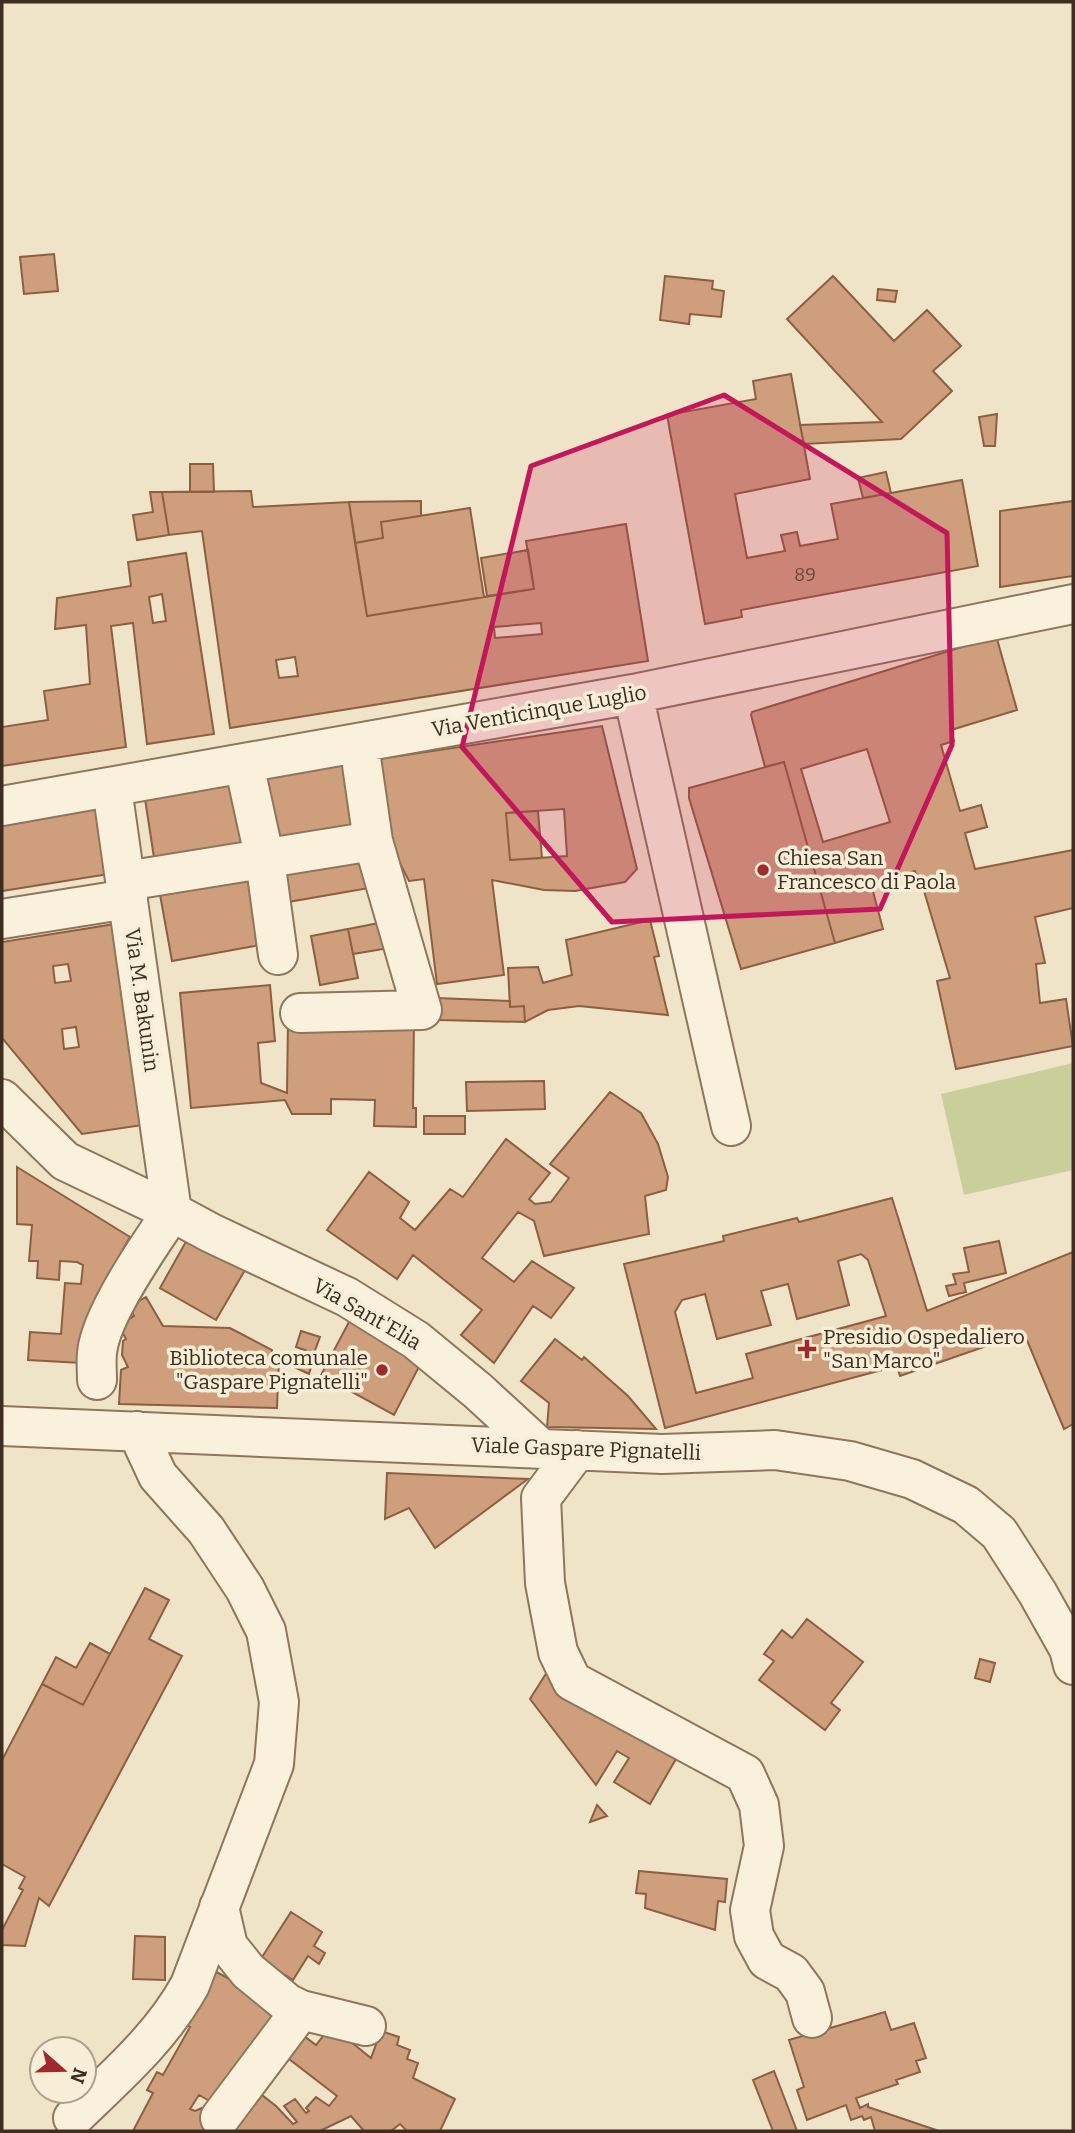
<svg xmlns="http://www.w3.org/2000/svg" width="1075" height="2133" viewBox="0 0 1075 2133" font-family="Bitter,serif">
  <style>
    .green { fill: #c9cf9b }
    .building { fill: #cf9f7d; stroke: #8d5f41; stroke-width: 2; fill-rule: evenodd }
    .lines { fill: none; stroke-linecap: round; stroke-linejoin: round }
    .minor-casing { stroke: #8d765c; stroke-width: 42 }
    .minor { stroke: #faf1dc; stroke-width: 38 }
    .marked { fill: #c2185b; fill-opacity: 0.2; stroke: #c2185b; stroke-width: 5; stroke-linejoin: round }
    .poi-dot { fill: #9e2a2b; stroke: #f7eed8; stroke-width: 2.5 }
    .labels { text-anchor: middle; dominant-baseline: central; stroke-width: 7; stroke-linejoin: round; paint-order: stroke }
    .number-label { font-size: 18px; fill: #624a37 }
    .street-label { font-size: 21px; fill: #3d2e20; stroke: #f7eed8 }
    .poi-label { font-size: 21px; fill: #3d2e20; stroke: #f7eed8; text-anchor: start }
  </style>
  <rect width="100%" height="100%" fill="#f0e4c8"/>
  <path class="green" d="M 1073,1063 L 1073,1170 L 964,1195 L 941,1094 Z"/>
  <path class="building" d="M 54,254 L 58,291 L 24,294 L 20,257 Z
    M 665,276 L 713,281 L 712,289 L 724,291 L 721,317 L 690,314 L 689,324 L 660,320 Z
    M 833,276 L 894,341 L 927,310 L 961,346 L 933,371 L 952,391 L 901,439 L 804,444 L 800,425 L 882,422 L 787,319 Z
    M 878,289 L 897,291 L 895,302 L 877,300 Z
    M 791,374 L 810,479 L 735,494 L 747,558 L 785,551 L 781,535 L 797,532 L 800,546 L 838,539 L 831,504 L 962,480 L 978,566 L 741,610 L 742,617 L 705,624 L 667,415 L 756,399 L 753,381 Z
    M 997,414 L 995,446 L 984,446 L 979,417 Z
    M 190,464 L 213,464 L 214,492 L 190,492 Z
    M 886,472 L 891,493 L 863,498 L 858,478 Z
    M 251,491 L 253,507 L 349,502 L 367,616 L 534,589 L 526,541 L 626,524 L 648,661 L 230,728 L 202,531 L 169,535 L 162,492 ZM 541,623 L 542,634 L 495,638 L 494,627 ZM 295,657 L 298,676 L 279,678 L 276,660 Z
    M 150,492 L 162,492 L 169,535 L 137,540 L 133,515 L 153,512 Z
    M 421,501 L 421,516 L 381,522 L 383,538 L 355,543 L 349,502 Z
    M 1073,501 L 1073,576 L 1000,587 L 1000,511 Z
    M 470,508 L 484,597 L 367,616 L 355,543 L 383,538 L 381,522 Z
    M 528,550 L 534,589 L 487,596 L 481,558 Z
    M 186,553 L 214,734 L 147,744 L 133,623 L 111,626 L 126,747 L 2,766 L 2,727 L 48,720 L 44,691 L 90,684 L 86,625 L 55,629 L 57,598 L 131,586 L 128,562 ZM 162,594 L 166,621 L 153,623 L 149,597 Z
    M 994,637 L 997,639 L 1017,710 L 951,730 L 954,741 L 941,745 L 960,811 L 981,805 L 987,827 L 965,833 L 975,869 L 1073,850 L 1073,908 L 1035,917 L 1045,963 L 1036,964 L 1040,1003 L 1066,999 L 1073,1046 L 956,1069 L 937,981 L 950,978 L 921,881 L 919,882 L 915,871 L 871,884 L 883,929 L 835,943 L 784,762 L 765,767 L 751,715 L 752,712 ZM 867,749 L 890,822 L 823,842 L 801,769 Z
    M 602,726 L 637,869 L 625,882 L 575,891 L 544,890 L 492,880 L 504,975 L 437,984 L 424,879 L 409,881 L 385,834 L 372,760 ZM 564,809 L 567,856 L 510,860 L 506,813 Z
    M 784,762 L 835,943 L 741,969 L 689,798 L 689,788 Z
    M 353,763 L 364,829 L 277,843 L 266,778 Z
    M 238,783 L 248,848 L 155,864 L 145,799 Z
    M 99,806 L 109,874 L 2,891 L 2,822 Z
    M 538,811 L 542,858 L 510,860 L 506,813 Z
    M 369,853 L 375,887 L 288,902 L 282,868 Z
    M 252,872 L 265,944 L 172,961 L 159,889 Z
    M 650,920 L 659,956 L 654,957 L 668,1015 L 579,1006 L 548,1010 L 525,1022 L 524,1006 L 510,1007 L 508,968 L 538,967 L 543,983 L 572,975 L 566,940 Z
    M 384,922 L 389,948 L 353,954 L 348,929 Z
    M 115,924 L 143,1125 L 82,1134 L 2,1038 L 2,942 ZM 68,964 L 71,981 L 55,983 L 53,966 ZM 76,1027 L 79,1047 L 64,1049 L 62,1029 Z
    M 348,929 L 358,978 L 320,985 L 311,936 Z
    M 270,985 L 275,1041 L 258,1043 L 261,1083 L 287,1093 L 288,1020 L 414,1022 L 413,1108 L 416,1108 L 416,1127 L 374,1126 L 375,1100 L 331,1099 L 331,1114 L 292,1114 L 285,1100 L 191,1108 L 180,993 Z
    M 437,998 L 510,1001 L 510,1007 L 524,1006 L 525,1022 L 439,1020 Z
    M 544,1081 L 545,1109 L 467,1111 L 466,1082 Z
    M 610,1092 L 641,1113 L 658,1144 L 668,1177 L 666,1190 L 645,1196 L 649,1234 L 544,1256 L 534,1221 L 518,1212 L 482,1258 L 514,1282 L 532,1261 L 574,1288 L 551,1318 L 533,1306 L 494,1363 L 461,1335 L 482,1310 L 413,1255 L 397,1279 L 327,1230 L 369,1172 L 409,1202 L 400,1218 L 415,1230 L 450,1189 L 463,1197 L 506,1139 L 550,1173 L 529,1199 L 535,1204 L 551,1202 L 569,1178 L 550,1164 Z
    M 424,1116 L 465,1116 L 465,1134 L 424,1134 Z
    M 17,1167 L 130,1237 L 104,1283 L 110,1286 L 82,1363 L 28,1360 L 30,1332 L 61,1334 L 65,1283 L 81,1284 L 83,1265 L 77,1262 L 60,1261 L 59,1280 L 37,1278 L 38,1261 L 29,1261 L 32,1225 L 17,1224 Z
    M 892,1198 L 927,1311 L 1073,1252 L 1073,1424 L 1064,1429 L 1024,1333 L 900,1376 L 897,1366 L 665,1428 L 624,1264 L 724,1241 L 723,1236 L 797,1218 L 799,1222 ZM 861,1254 L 868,1260 L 886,1316 L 746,1354 L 753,1378 L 696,1393 L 675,1312 L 682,1300 L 705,1294 L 717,1339 L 771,1325 L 761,1291 L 788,1284 L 797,1319 L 849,1305 L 838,1261 Z
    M 188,1238 L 245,1270 L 216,1320 L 160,1288 Z
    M 999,1241 L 1006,1273 L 964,1283 L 966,1292 L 949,1296 L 946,1286 L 956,1284 L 953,1274 L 969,1272 L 964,1248 Z
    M 146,1297 L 163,1326 L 230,1328 L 272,1350 L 272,1353 L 279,1357 L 277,1408 L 119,1404 L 121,1370 L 128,1367 L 122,1355 L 123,1341 L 126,1339 L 119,1326 L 134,1316 L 128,1307 Z
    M 350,1320 L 423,1359 L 394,1415 L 321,1375 Z
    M 301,1331 L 320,1337 L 314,1353 L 296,1347 Z
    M 555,1339 L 582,1360 L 584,1357 L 628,1396 L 656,1429 L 547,1427 L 549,1403 L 521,1381 Z
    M 294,1353 L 313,1360 L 309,1374 L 294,1367 L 291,1360 Z
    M 387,1473 L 528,1479 L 435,1548 L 409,1508 L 385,1519 Z
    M 145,1588 L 169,1600 L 149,1639 L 182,1656 L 49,1906 L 39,1898 L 25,1946 L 2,1945 L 2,1930 L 23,1890 L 19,1888 L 25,1877 L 2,1864 L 2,1760 L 42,1684 L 83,1705 Z
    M 807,1619 L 863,1662 L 831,1703 L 840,1710 L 825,1730 L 759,1680 L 774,1661 L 764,1654 L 782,1630 L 792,1638 Z
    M 90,1643 L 110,1654 L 83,1705 L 42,1684 L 56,1657 L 76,1668 Z
    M 980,1659 L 995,1663 L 990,1682 L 975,1678 Z
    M 549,1669 L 680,1752 L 650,1804 L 614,1782 L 629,1758 L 617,1751 L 596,1785 L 530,1699 Z
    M 597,1805 L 607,1816 L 590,1822 Z
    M 639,1871 L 727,1879 L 725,1902 L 718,1901 L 715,1930 L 645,1908 L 646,1894 L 636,1893 Z
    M 291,1912 L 322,1932 L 314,1946 L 325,1953 L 319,1964 L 308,1956 L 293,1980 L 271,1966 L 262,1957 Z
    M 135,1936 L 165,1937 L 165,1980 L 133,1979 Z
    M 211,1969 L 283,2008 L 220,2107 L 199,2095 L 190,2109 L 195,2111 L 202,2108 L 214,2116 L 206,2131 L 133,2131 L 153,2093 L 147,2090 L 157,2072 L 163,2075 L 190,2027 L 181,2022 Z
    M 885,2012 L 891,2030 L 914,2023 L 926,2058 L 916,2061 L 920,2072 L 896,2080 L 898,2084 L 856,2098 L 860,2108 L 868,2104 L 868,2107 L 939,2131 L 875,2131 L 871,2117 L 864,2120 L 862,2116 L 851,2120 L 846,2105 L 807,2120 L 797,2090 L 804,2087 L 789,2040 Z
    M 331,2026 L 371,2058 L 381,2031 L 399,2037 L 397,2045 L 410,2050 L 407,2059 L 418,2063 L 413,2078 L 455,2099 L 440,2131 L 407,2131 L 400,2124 L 391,2131 L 364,2131 L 351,2116 L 320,2131 L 217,2131 L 249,2085 L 276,2106 L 293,2124 L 297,2122 L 284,2106 L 295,2099 L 306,2113 L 309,2111 L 306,2108 L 316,2097 L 329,2106 L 337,2096 L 276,2049 L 292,2027 L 316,2045 Z
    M 774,2071 L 797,2131 L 773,2131 L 753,2080 Z"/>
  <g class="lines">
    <defs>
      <path id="minor" d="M 633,694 L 731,1126
        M 244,764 L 265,860 L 278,955
        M 112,788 L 172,1212
        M 2,806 L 633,694 L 1073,604
        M 126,881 L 373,841
        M 2,919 L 128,899
        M 300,1013 L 422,1010 L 373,841 L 359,744
        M 2,1099 L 65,1161 L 172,1212 L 211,1233 L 347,1297 L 416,1340 L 478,1391 L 541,1449
        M 97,1380 C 97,1371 96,1362 97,1353 C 100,1316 150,1244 172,1212
        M 2,1426 L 662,1454 L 775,1450 L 850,1461 L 912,1479 L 966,1505 L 999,1533 L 1037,1592 L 1069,1649 L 1073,1665
        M 577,1450 L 541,1498 L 545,1583 L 558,1652 L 572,1681 L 745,1774 L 759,1805 L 764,1846 L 750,1910 L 754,1936 L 767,1960 L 791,1973 L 805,1992 L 812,2018
        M 219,1907 L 228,1946 L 248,1971 L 287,2003 L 301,2010 L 366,2026
        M 73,2118 C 115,2077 161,2038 190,1985 L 274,1764 L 279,1702 L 266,1631 L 245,1589 L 206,1530 L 158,1476 L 137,1431
        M 220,2118 L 301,2010"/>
    </defs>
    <use href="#minor" class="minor-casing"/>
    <use href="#minor" class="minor"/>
  </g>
  <path class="marked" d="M 724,395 L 947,533 L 952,745 L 880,909 L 612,922 L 462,747 L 531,466 Z"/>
  <g class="poi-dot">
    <circle cx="763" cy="870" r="7"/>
    <path d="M803.5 1338.5h7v7h7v7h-7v7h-7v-7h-7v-7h7z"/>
    <circle cx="382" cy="1370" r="7"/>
  </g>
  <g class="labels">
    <g class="number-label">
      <text x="805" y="575">89</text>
    </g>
    <g class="street-label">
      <text transform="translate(539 711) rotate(-10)">Via Venticinque Luglio</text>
      <text transform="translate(142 1000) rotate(82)">Via M. Bakunin</text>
      <text transform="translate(367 1314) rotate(30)">Via Sant'Elia</text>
      <text transform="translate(586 1449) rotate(2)">Viale Gaspare Pignatelli</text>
    </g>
    <g class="poi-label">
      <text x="777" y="858">Chiesa San<tspan x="777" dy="24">Francesco di Paola</tspan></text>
      <text x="823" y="1337">Presidio Ospedaliero<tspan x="823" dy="24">"San Marco"</tspan></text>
      <text x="368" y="1358" text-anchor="end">Biblioteca comunale<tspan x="368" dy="24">"Gaspare Pignatelli"</tspan></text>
    </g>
  </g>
  <rect width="1075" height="2133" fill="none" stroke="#3d2e20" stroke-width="7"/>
  <g transform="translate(63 2070) rotate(110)"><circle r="33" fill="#f7eed8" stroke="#ada18e" stroke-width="2"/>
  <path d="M0-5L12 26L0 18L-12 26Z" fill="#9e2a2b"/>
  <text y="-10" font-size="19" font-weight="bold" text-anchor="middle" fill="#3d2e20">N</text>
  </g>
</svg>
